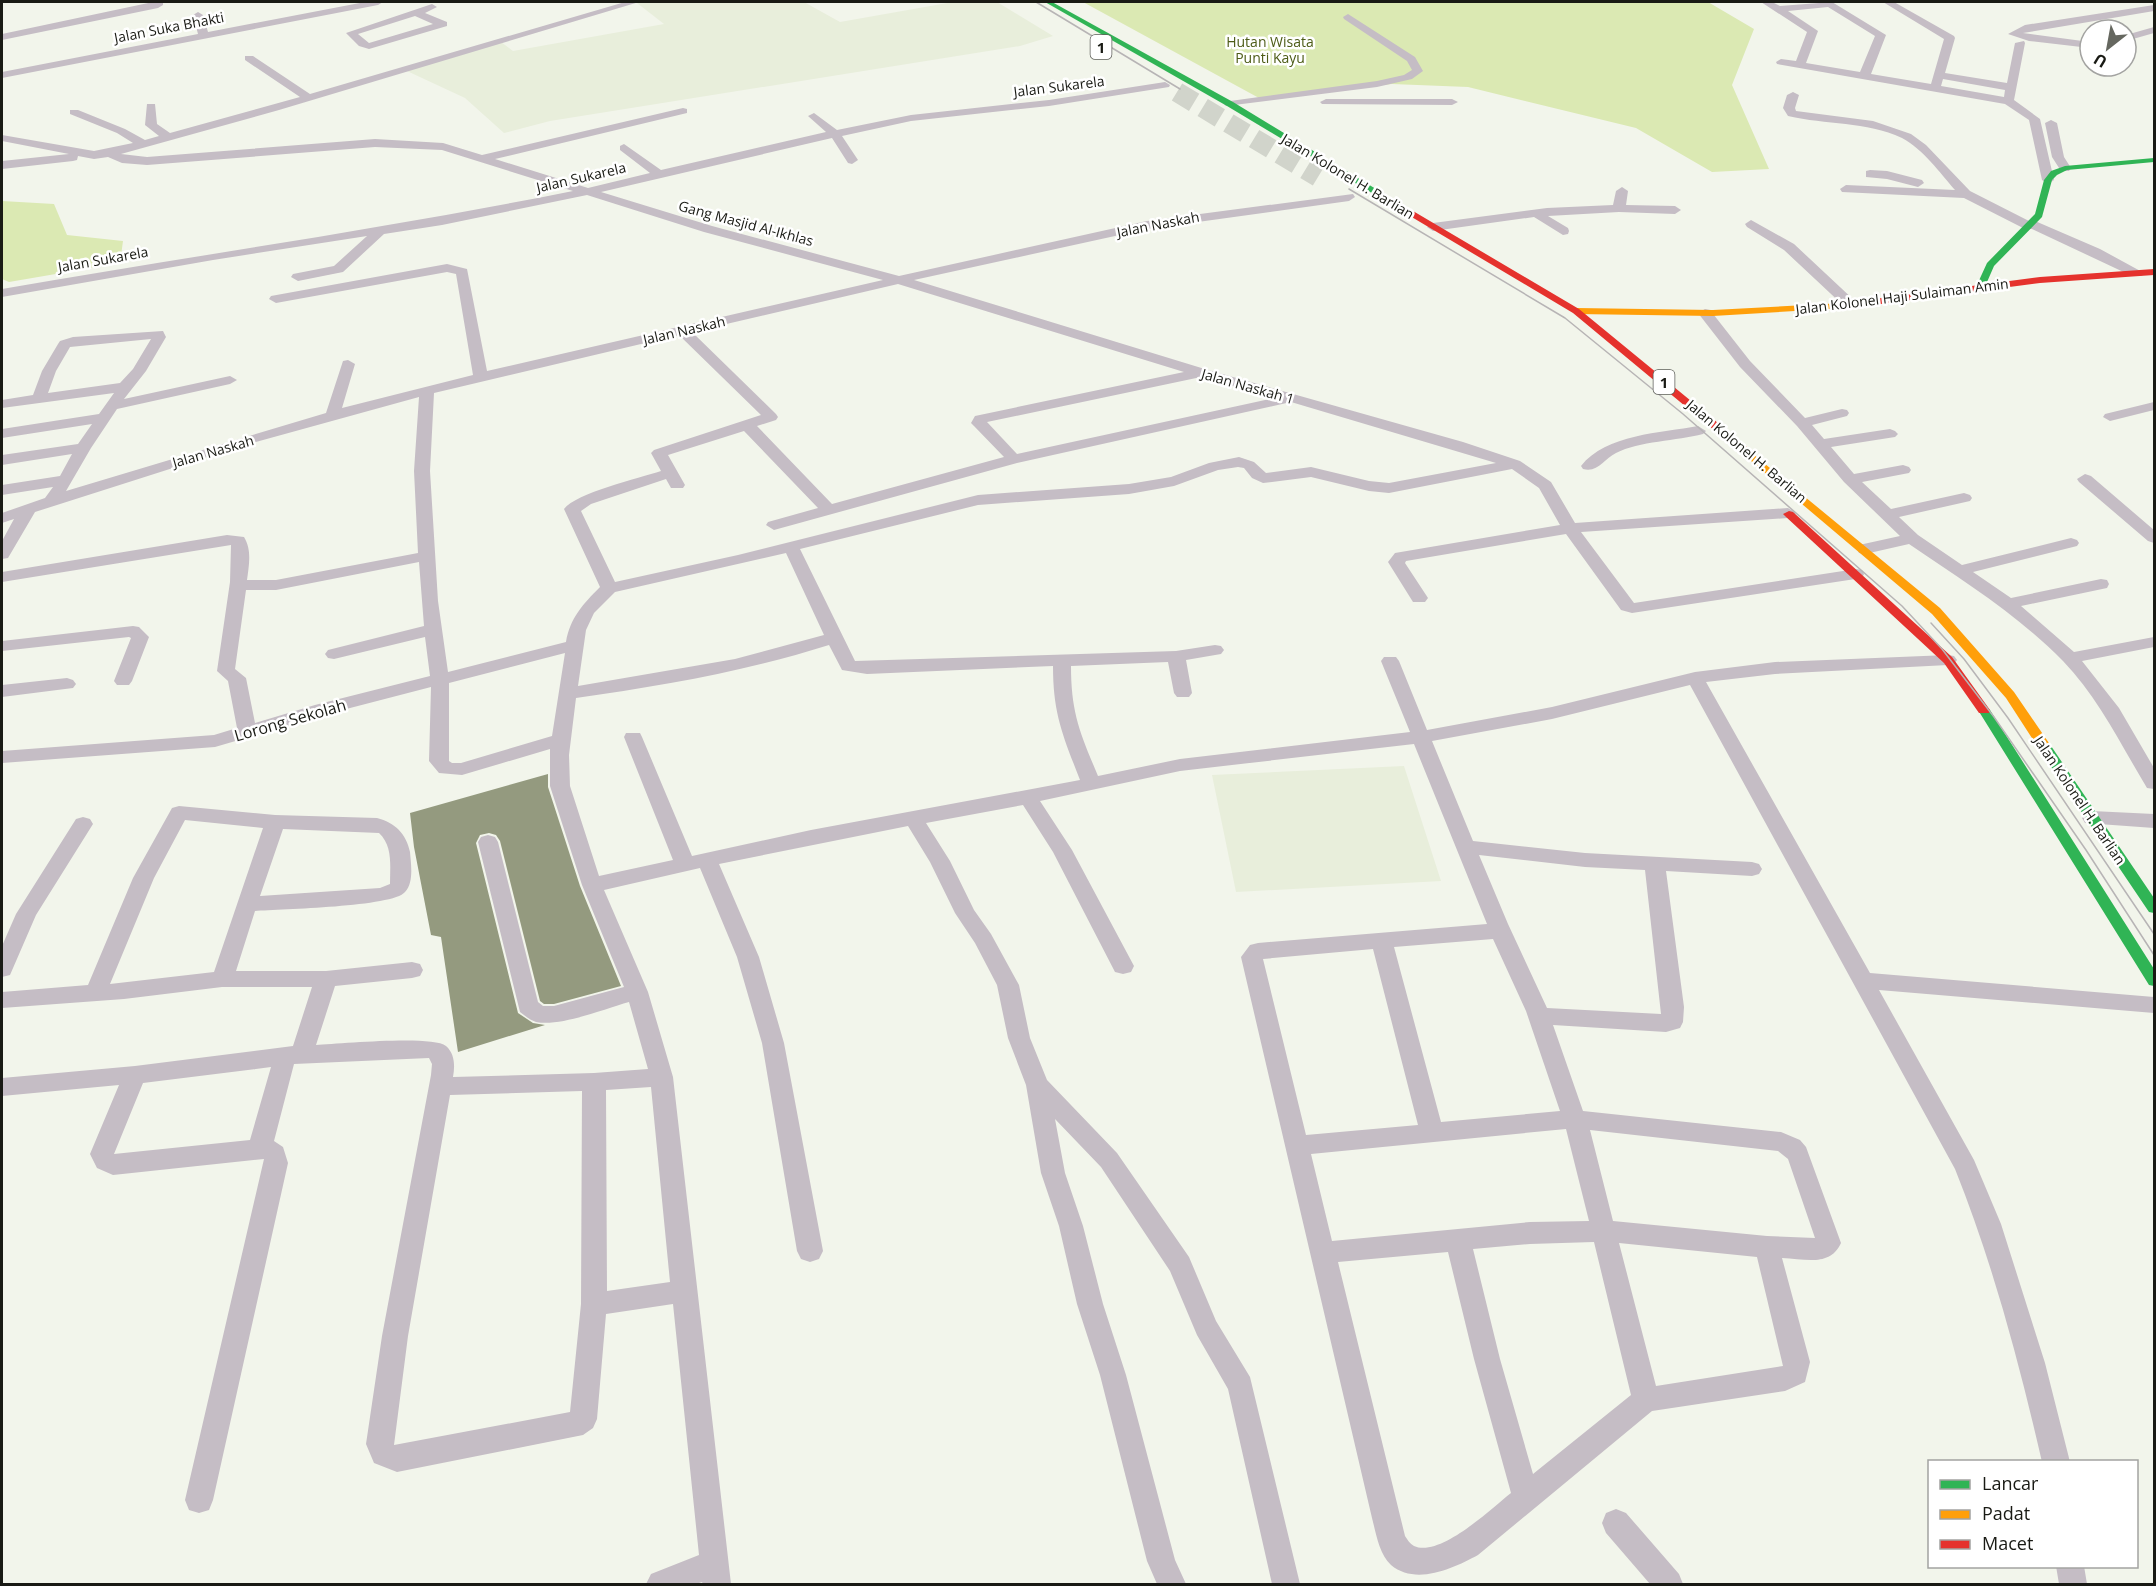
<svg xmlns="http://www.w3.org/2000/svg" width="2156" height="1586" viewBox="0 0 2156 1586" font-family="'Open Sans',sans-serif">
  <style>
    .built { fill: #e8eedb }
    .green { fill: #dbe9b3 }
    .building { fill: #949a7f }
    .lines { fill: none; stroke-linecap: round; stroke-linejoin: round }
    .highway-tunnel { stroke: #d1d4cb; stroke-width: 20; stroke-dasharray: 20 10; stroke-linecap: butt }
    .street { fill: #c5bdc5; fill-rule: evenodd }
    .fast { fill: #30b455; fill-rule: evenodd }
    .slow { fill: #ff9f0a; fill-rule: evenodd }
    .jam { fill: #e5322d; fill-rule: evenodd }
    .tram { stroke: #b7b4b5; stroke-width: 1.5 }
    .labels { text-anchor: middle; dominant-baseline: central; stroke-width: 5; stroke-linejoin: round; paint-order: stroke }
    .far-street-label { font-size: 14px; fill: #191a14; stroke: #fff }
    .far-park-label { font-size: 14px; fill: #4d5c17; stroke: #fff }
    .shield { fill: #fff; stroke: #5e5f5a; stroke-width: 1.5 }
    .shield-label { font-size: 15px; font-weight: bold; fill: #191a14 }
    .street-label { font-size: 16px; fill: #191a14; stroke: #fff }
  </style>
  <rect width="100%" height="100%" fill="#f2f5eb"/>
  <path class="built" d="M 642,2 L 804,2 L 840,22 L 953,2 L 997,2 L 1053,36 L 1020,46 L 550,121 L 504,133 L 465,98 L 407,71 L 501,42 L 513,51 L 664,24 L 637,3 Z
    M 1404,766 L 1441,881 L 1236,892 L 1212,775 Z"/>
  <path class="green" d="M 1083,2 L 1708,2 L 1754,29 L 1732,85 L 1769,169 L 1712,172 L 1636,128 L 1468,87 L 1392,84 L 1259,98 Z
    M 2,201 L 54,204 L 67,235 L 123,241 L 120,263 L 9,282 L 2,279 Z"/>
  <path class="building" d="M 548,774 L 548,787 L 580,886 L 621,986 L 554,1004 L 544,1004 L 540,1001 L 500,841 L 496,835 L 489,833 L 480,835 L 476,843 L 518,1013 L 533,1023 L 545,1025 L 458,1052 L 441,937 L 431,935 L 414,847 L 410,813 Z"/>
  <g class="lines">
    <path class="highway-tunnel" d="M 1177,92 L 1318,177"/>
    <path class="street" d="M 153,2 L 163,2 L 163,5 L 158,8 L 2,40 L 2,34 Z
      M 365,2 L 383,2 L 378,5 L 2,78 L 2,72 L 198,34 L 193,15 L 198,12 L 203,15 L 208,32 Z
      M 625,2 L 639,2 L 279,110 L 121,154 L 147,157 L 375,139 L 443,143 L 482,155 L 683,108 L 687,109 L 687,113 L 495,159 L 588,188 L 650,173 L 620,150 L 620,146 L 624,144 L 661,170 L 826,132 L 808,116 L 814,113 L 837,130 L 911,115 L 1049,100 L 1165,82 L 1170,85 L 1169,87 L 1049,106 L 911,121 L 842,136 L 858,160 L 852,164 L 848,163 L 832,138 L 601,192 L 712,226 L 899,276 L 1147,221 L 1353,194 L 1355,197 L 1349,201 L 1147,229 L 914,280 L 1208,370 L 1463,442 L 1520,461 L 1551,482 L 1575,523 L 1788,508 L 1796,513 L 1788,518 L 1581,532 L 1634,603 L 1856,569 L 1862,570 L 1864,574 L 1862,578 L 1632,613 L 1621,610 L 1566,534 L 1406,561 L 1405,563 L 1428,598 L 1425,602 L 1413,602 L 1388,562 L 1395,553 L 1560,525 L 1539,488 L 1512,469 L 1389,493 L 1369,491 L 1311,477 L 1263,483 L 1252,478 L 1244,468 L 1238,467 L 1218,470 L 1174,486 L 1129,494 L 978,505 L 800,549 L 855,661 L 1176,651 L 1215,645 L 1221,646 L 1224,650 L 1221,654 L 1186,660 L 1192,693 L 1189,697 L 1177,697 L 1174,693 L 1168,662 L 1071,666 C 1071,713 1080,733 1098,776 L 1180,759 L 1410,732 L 1381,661 L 1384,657 L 1396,657 L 1399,661 L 1427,730 L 1552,707 L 1695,672 L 1775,662 L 1948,655 L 1954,656 L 1957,660 L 1954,664 L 1948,665 L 1775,674 L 1706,682 L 1870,973 L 2154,997 L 2154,1013 L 1879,990 L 1974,1160 L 2001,1224 L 2045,1363 L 2070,1462 L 2042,1462 C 2019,1362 1993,1264 1955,1169 L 1690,685 L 1552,719 L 1432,741 L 1473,841 L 1585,853 L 1752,862 L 1759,864 L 1762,869 L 1759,874 L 1752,876 L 1666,871 L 1684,1007 L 1683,1022 L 1680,1028 L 1666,1032 L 1553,1025 L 1583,1111 L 1781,1132 L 1800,1140 L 1806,1147 L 1841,1243 C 1830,1267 1806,1259 1782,1258 L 1810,1362 L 1805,1382 L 1785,1391 L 1652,1411 L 1478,1555 C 1454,1568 1416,1586 1391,1565 C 1379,1554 1376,1533 1372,1518 L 1241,957 L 1250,945 L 1258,943 L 1487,924 L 1414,744 L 1180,771 L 1040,801 L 1072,850 L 1134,966 L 1131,972 L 1123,974 L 1115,972 L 1053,852 L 1023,805 L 926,823 L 950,861 L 974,910 L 991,934 L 1019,985 L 1030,1038 L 1047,1080 L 1117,1153 L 1189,1257 L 1216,1321 L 1250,1377 L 1300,1584 L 1272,1584 L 1228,1389 L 1197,1335 L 1170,1271 L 1101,1167 L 1055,1119 L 1065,1173 L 1083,1226 L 1103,1304 L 1126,1375 L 1175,1560 L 1186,1584 L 1157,1584 L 1147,1561 L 1100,1375 L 1077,1304 L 1059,1226 L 1041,1173 L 1026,1085 L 1008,1038 L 997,985 L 975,943 L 955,913 L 930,862 L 908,826 L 719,864 L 759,957 L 784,1043 L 823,1251 L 819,1259 L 810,1262 L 801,1259 L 797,1251 L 762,1043 L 737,957 L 700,868 L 604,890 L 648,992 L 673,1077 L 731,1584 L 703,1584 L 702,1582 L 696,1584 L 646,1584 L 651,1574 L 699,1555 L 673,1304 L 606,1314 L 597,1419 L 593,1428 L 583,1435 L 397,1472 L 374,1463 L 366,1444 L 382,1336 L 431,1075 L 432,1064 L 429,1058 L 294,1064 L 274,1141 L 283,1147 L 288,1163 L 213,1500 L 209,1510 L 199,1513 L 189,1510 L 185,1500 L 264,1159 L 113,1175 L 97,1168 L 90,1154 L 119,1085 L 2,1096 L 2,1078 L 135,1066 L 293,1046 L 312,987 L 222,987 L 124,999 L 2,1008 L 2,992 L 88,985 L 133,878 L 172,808 L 179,806 L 275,815 L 377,818 C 395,823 406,833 410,852 C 411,864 414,883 405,892 C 393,907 281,909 255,911 L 236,971 L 326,971 L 412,962 L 420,964 L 423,970 L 420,976 L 412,978 L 335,986 L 316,1045 C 339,1044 432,1035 446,1046 C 455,1054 455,1066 453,1077 L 594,1073 L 648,1069 L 629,1002 C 604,1009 560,1027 536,1022 C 530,1020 525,1016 520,1012 L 478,842 L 481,837 L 488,835 L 495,837 L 498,842 L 538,1002 L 543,1006 L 554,1006 L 624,987 L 582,885 L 550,786 L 550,749 L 462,775 L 439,773 L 429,761 L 431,687 L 327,714 L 215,747 L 2,763 L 2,751 L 214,735 L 237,728 L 228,681 L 217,671 L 230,582 L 231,545 L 2,582 L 2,572 L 227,535 L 244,537 C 252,550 249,565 247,580 L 276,580 L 418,553 L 414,471 L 419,397 L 245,445 L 35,512 L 8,558 L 2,559 L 2,541 L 14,519 L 2,523 L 2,513 L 45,498 L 53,487 L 2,495 L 2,485 L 60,476 L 72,454 L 2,465 L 2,455 L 78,444 L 92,424 L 2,438 L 2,429 L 99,414 L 114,393 L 2,408 L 2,400 L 33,395 L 42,371 L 58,344 L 60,341 L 73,337 L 163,331 L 166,337 L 146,371 L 124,399 L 230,376 L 237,380 L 230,384 L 117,409 L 91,448 L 66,491 L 326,413 L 343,361 L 348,360 L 355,364 L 342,408 L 473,375 L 456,274 L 447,272 L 276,303 L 269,299 L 271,296 L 447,264 L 467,269 L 487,371 L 883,280 L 704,232 L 587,195 L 442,225 L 384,234 L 343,272 L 298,281 L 291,277 L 293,274 L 334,266 L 367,236 L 213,260 L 2,297 L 2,289 C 192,256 383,229 573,191 L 442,150 L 375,147 L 147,165 L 122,163 L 108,157 L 94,159 L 78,156 L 77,160 L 73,161 L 2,169 L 2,161 L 69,154 L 2,141 L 2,135 L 94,151 L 133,143 L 117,133 L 70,114 L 70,110 L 78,110 L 125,129 L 145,140 L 159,136 L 145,125 L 147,104 L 155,104 L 157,124 L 170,133 L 300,97 L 245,60 L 245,56 L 253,56 L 310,94 ZM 898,284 L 1184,372 L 975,416 L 971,423 L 974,426 L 1004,457 L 832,504 L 757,426 L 776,420 L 778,417 L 776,414 L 692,332 ZM 679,335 L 761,415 L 654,450 L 651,453 L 661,471 C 639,478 576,493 564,509 L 600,587 C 583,604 570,618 566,642 L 448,672 L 438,601 L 430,471 L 434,393 ZM 151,339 L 133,369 L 120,383 L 48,393 L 56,371 L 70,347 ZM 1201,377 L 1274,398 L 1017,454 L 987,422 ZM 1291,402 L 1496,463 L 1389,483 L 1369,481 L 1311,467 L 1266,473 L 1254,462 L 1239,457 L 1209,463 L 1171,477 L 1129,484 L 978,495 L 738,555 L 615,582 L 581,511 L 591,504 L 666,479 L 671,488 L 683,488 L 685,485 L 668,455 L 744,431 L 818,508 L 768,522 L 766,525 L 774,530 L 1017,463 ZM 786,553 L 824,635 L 735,659 L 578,686 L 586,630 L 594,613 L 615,592 ZM 419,562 L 424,626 L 328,650 L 325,654 L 328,658 L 334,659 L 425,637 L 430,676 L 315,705 L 255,723 L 246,678 L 235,669 L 246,590 L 276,590 ZM 829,645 L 842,670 L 867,674 L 1053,666 C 1053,714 1063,736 1080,780 L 811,830 L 692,856 L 642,737 L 640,733 L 626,733 L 624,737 L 673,860 L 599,876 L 570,786 L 569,755 L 576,698 C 662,686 747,671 829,645 ZM 565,653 L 552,736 L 461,763 L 452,763 L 449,761 L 449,683 ZM 185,820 L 263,828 L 214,972 L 110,984 L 154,878 ZM 283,829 L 379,833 C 393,846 390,866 390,884 L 380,888 L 260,896 ZM 1479,855 L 1585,867 L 1645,870 L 1661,1014 L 1547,1008 L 1508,924 ZM 1493,939 L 1526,1011 L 1560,1111 L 1441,1122 L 1394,947 ZM 1373,949 L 1418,1125 L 1306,1135 L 1263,959 ZM 271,1067 L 250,1140 L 114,1154 L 143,1083 ZM 651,1087 L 670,1282 L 607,1291 L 606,1090 ZM 582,1091 L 581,1304 L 570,1412 L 394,1445 L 408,1336 L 450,1095 ZM 1566,1129 L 1589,1221 L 1530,1222 L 1332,1241 L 1311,1154 ZM 1590,1130 L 1778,1151 L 1788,1159 L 1815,1238 L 1767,1236 L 1613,1221 ZM 1594,1242 L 1631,1395 L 1533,1474 L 1500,1359 L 1473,1249 L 1530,1244 ZM 1619,1243 L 1757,1257 L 1783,1366 L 1656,1386 ZM 1448,1252 L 1474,1359 L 1511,1493 C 1492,1508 1440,1558 1414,1546 C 1410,1544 1407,1539 1405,1536 L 1338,1262 Z
      M 1761,2 L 1772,2 L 1780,6 L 1832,2 L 1886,35 L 1871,74 L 1931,84 L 1944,39 L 1883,2 L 1894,2 L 1954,36 L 1955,38 L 1945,73 L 2007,83 L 2015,43 L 2024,41 L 2025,43 L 2014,100 L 2040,119 L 2054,180 L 2048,184 L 2042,180 L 2029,120 L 2005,104 L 1777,64 L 1776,62 L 1781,59 L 1796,61 L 1807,32 ZM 1828,7 L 1875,36 L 1860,72 L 1806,63 L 1818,31 L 1788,11 ZM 1943,79 L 2005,90 L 2004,97 L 1941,86 Z
      M 432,4 L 437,7 L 425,13 L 447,22 L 447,26 L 369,49 L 359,46 L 346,33 ZM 415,16 L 433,24 L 369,43 L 358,34 Z
      M 2154,5 L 2154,11 L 2023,33 L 2090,42 L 2090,48 L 2029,41 L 2008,34 L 2025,25 Z
      M 1348,14 L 1415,57 L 1423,71 L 1412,79 L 1377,87 L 1226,106 L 1224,104 L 1230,101 L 1377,81 L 1404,75 L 1412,70 L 1407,61 L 1344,19 L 1343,17 Z
      M 2154,27 L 2154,33 L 2126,41 L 2126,35 Z
      M 1793,92 L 1799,95 L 1795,108 L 1796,111 L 1873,121 L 1911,134 L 1926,145 L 1970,191 L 2029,221 L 2035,221 L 2100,249 L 2144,273 L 2142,276 L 2132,276 L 2032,229 L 2025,229 L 1964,198 L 1842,192 L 1840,189 L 1846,185 L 1955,190 C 1940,173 1923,149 1902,138 C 1866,121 1826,125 1788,116 L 1783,108 L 1787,95 Z
      M 1326,99 L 1452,99 L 1458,102 L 1452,105 L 1322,104 L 1320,102 Z
      M 2051,120 L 2057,123 L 2064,157 L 2071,168 L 2069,171 L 2061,171 L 2052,157 L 2045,123 Z
      M 1870,170 L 1887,171 L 1922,180 L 1924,183 L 1918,187 L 1887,179 L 1866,177 L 1866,171 Z
      M 1622,187 L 1628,191 L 1626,205 L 1675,206 L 1681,210 L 1675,214 L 1619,212 L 1548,216 L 1568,228 L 1569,231 L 1568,234 L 1563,235 L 1534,217 L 1433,231 L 1427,227 L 1433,223 L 1547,208 L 1613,205 L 1616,191 Z
      M 1751,220 L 1794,244 L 1856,302 L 1858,305 L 1856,308 L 1846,308 L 1784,250 L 1747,227 L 1745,224 Z
      M 1705,309 L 1710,310 L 1750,361 L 1805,418 L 1842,409 L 1847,410 L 1849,413 L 1847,416 L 1812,425 L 1824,439 L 1890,429 L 1895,431 L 1898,434 L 1895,437 L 1831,447 L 1854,474 L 1903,465 L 1909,467 L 1911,470 L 1909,473 L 1862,482 L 1891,509 L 1964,493 L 1970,495 L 1972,498 L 1970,501 L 1899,517 L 1918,535 L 1962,565 L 2071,538 L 2077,540 L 2079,543 L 2077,546 L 1973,572 L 2011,598 L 2101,579 L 2107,580 L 2109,584 L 2107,588 L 2021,606 L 2074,652 L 2154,637 L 2154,647 L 2082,661 L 2119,708 L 2154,768 L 2154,789 L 2147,788 C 2121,745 2098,697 2063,661 C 2018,615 1962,580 1909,544 L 1865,554 L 1859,553 L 1857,549 L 1859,545 L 1900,536 L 1844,482 L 1797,426 L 1740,367 L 1698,313 Z
      M 2154,402 L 2154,410 L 2110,421 L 2103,417 L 2105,414 Z
      M 1698,426 L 1706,431 L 1703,434 C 1677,441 1639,441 1616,453 C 1604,459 1598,473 1583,469 L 1581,466 C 1606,434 1661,433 1698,426 Z
      M 2085,474 L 2091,476 L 2154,530 L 2154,543 L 2148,541 L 2079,482 L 2077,479 Z
      M 133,626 L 139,627 L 149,637 L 132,681 L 129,685 L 117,685 L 114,681 L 131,638 L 129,637 L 2,651 L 2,641 Z
      M 67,678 L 73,680 L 76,684 L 73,688 L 2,697 L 2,685 Z
      M 2092,811 L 2154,814 L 2154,828 L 2085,823 L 2082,818 L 2085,813 Z
      M 83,817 L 90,819 L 93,824 L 36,915 L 10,975 L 2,977 L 2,946 L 16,914 L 76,819 Z
      M 1616,1509 L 1626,1513 L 1679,1574 L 1683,1584 L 1650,1584 L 1606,1533 L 1602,1523 L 1606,1513 Z
      M 2056,1566 L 2084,1566 L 2087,1584 L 2059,1584 Z"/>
    <path class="fast" d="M 1045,2 L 1052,2 L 1233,102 L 1417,214 L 1410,216 L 1227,106 Z
      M 2154,158 L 2154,162 L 2067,170 L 2057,175 L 2052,180 L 2042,217 L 1994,266 L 1984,289 L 1978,289 L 1976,287 L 1987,263 L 2035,214 L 2044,180 L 2051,171 L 2065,166 Z
      M 1984,706 L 1990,710 L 2154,969 L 2154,986 L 2149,985 L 1978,710 Z
      M 2044,742 L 2049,743 L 2154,898 L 2154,913 L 2149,912 L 2039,749 L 2037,746 L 2039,743 Z"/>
    <path class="slow" d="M 1843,303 L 1846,304 L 1846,308 L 1713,316 L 1576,314 L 1571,311 L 1576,308 L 1713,310 Z
      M 1748,450 L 1940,608 L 2014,692 L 2051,746 L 2049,749 L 2039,749 L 2006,698 L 1932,614 L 1744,455 L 1744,451 Z"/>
    <path class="jam" d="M 1413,211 L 1579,309 L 1752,451 L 1752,455 L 1744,455 L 1573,313 L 1410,216 L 1409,214 Z
      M 2154,269 L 2154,275 L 2040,283 L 1843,309 L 1838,306 L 1843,303 L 2040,277 Z
      M 1789,511 L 1793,512 L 1952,657 L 1990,710 L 1989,713 L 1979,713 L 1944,663 L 1785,516 L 1783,514 Z"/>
    <path class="tram" d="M 1036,2 L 1180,89
      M 1349,189 L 1565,318 L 1683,414 L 1902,606 L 1942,649 L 1994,717 L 2086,850 L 2154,955
      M 1931,623 L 1964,659 L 2008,718 L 2154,934"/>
  </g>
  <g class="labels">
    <g class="far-street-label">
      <text transform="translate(169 27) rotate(-11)">Jalan Suka Bhakti</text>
      <text transform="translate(1059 86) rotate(-7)">Jalan Sukarela</text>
      <text transform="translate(1348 176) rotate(31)">Jalan Kolonel H. Barlian</text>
      <text transform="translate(581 177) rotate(-13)">Jalan Sukarela</text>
      <text transform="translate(746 223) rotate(15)">Gang Masjid Al-Ikhlas</text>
      <text transform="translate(1158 224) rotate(-11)">Jalan Naskah</text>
      <text transform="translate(103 259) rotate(-10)">Jalan Sukarela</text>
      <text transform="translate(1902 296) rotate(-7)">Jalan Kolonel Haji Sulaiman Amin</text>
      <text transform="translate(684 330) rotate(-13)">Jalan Naskah</text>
      <text transform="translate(1248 386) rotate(16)">Jalan Naskah 1</text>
      <text transform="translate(213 451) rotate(-16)">Jalan Naskah</text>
      <text transform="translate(1747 451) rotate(40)">Jalan Kolonel H. Barlian</text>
      <text transform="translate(2080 800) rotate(56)">Jalan Kolonel H. Barlian</text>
    </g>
    <g class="far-park-label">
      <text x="1270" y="41">Hutan Wisata<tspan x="1270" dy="16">Punti Kayu</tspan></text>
    </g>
    <g class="shield">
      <rect x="1090.5" y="35" width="21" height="24" rx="4.5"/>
      <rect x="1653.5" y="370" width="21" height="24" rx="4.5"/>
    </g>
    <g class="shield-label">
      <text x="1101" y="47">1</text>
      <text x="1664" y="382">1</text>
    </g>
    <g class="street-label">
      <text transform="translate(290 720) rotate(-16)">Lorong Sekolah</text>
    </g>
  </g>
  <rect width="2156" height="1586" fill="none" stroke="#191a14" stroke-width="6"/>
  <rect x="1928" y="1460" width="210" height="108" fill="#ffffff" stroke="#a3a3a1" stroke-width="1.5"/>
  <rect x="1940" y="1480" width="30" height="9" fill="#30b455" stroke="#a3a3a1" stroke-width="1.5"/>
  <text x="1982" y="1490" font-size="18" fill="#191a14">Lancar</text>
  <rect x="1940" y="1510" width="30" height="9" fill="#ff9f0a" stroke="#a3a3a1" stroke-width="1.5"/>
  <text x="1982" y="1520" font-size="18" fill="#191a14">Padat</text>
  <rect x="1940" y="1540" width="30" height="9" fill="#e5322d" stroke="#a3a3a1" stroke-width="1.5"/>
  <text x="1982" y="1550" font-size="18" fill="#191a14">Macet</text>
  <g transform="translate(2108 48) rotate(211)"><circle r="28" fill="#ffffff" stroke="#a3a3a1" stroke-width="1.5"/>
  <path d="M0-4.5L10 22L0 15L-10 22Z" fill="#65675f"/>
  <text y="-9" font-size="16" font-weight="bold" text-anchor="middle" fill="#191a14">U</text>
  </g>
</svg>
